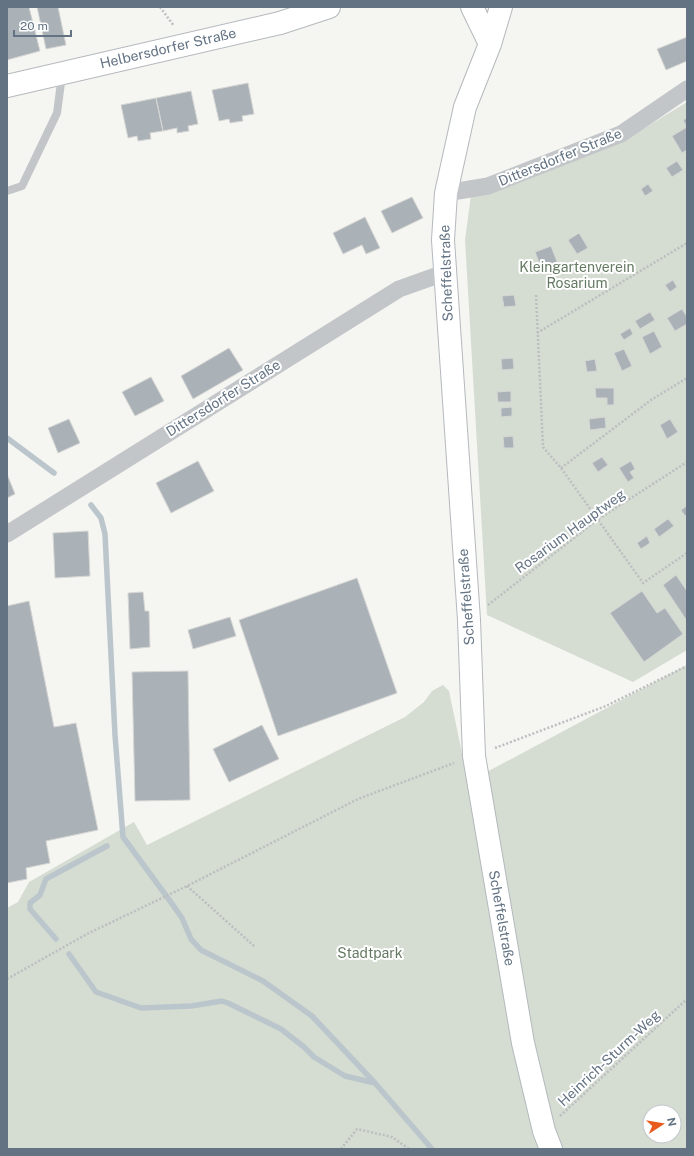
<svg xmlns="http://www.w3.org/2000/svg" width="694" height="1156" viewBox="0 0 694 1156" font-family="'Public Sans',sans-serif">
  <style>
    .green { fill: #d5dcd2; fill-rule: evenodd }
    .lines { fill: none; stroke-linecap: round; stroke-linejoin: round }
    .stream { stroke: #bbc6cc; stroke-width: 5.5 }
    .building { fill: #aab2b8; stroke: #d6d6d4 }
    .secondary-casing { stroke: #b4b9be; stroke-width: 24 }
    .path { stroke: #bcbec0; stroke-width: 2.5; stroke-dasharray: 2 2; stroke-linecap: butt }
    .lane { stroke: #c2c6c9; stroke-width: 8 }
    .street { stroke: #c2c6c9; stroke-width: 17 }
    .secondary { stroke: #fff; stroke-width: 22 }
    .labels { text-anchor: middle; dominant-baseline: central; stroke-width: 4; stroke-linejoin: round; paint-order: stroke }
    .street-label { font-size: 14px; fill: #637383; stroke: #fff }
    .park-label { font-size: 14px; fill: #657a62; stroke: #fff }
  </style>
  <rect width="100%" height="100%" fill="#f5f5f1"/>
  <path class="green" d="M 687,102 L 687,650 L 633,682 L 487,615 L 465,240 L 471,195 L 620,143 Z
    M 687,665 L 687,1149 L 7,1149 L 7,908 L 18,902 L 29,882 L 134,822 L 147,845 L 405,717 L 424,702 L 432,691 L 443,685 L 449,691 L 468,782 ZM 650,1112 L 674,1112 L 674,1136 L 650,1136 Z"/>
  <g class="lines">
    <path class="stream" d="M 7,438 L 54,473
      M 91,505 L 101,518 L 105,534 L 115,735 L 123,837 L 170,901 L 182,918 L 191,939 L 201,950 L 263,981 L 312,1016 L 375,1083 L 432,1149
      M 56,939 L 30,909 L 30,903 L 40,895 L 46,879 L 107,846
      M 69,954 L 96,992 L 141,1008 L 191,1006 L 222,1001 L 228,1003 L 281,1029 L 304,1047 L 314,1057 L 345,1076 L 375,1083"/>
  </g>
  <path class="building" d="M 7,7 L 29,7 L 40,51 L 7,60 Z
    M 37,7 L 58,7 L 66,45 L 46,49 Z
    M 687,37 L 687,61 L 666,70 L 657,49 Z
    M 248,83 L 254,114 L 242,116 L 243,121 L 230,123 L 229,119 L 219,121 L 212,90 Z
    M 191,91 L 198,124 L 188,126 L 189,131 L 177,133 L 177,128 L 163,131 L 156,98 Z
    M 156,98 L 163,131 L 150,133 L 151,139 L 138,141 L 137,136 L 128,138 L 121,105 Z
    M 687,118 L 687,150 L 682,153 L 672,136 L 687,127 L 683,120 Z
    M 677,161 L 683,170 L 672,177 L 666,168 Z
    M 648,184 L 653,191 L 645,196 L 641,189 Z
    M 412,197 L 423,218 L 392,233 L 381,211 Z
    M 365,217 L 380,248 L 366,254 L 362,245 L 343,254 L 333,233 Z
    M 579,233 L 588,248 L 577,254 L 568,240 Z
    M 551,246 L 558,264 L 542,270 L 535,252 Z
    M 673,280 L 677,287 L 670,292 L 665,285 Z
    M 514,295 L 516,306 L 504,307 L 502,296 Z
    M 682,309 L 687,317 L 687,324 L 675,331 L 667,318 Z
    M 650,312 L 655,320 L 640,329 L 635,321 Z
    M 630,328 L 633,334 L 624,340 L 620,334 Z
    M 654,331 L 662,347 L 650,354 L 642,337 Z
    M 229,348 L 243,370 L 193,399 L 181,376 Z
    M 624,349 L 632,366 L 622,371 L 614,353 Z
    M 513,358 L 514,369 L 502,370 L 501,359 Z
    M 595,359 L 597,371 L 587,372 L 585,361 Z
    M 151,377 L 164,401 L 135,416 L 122,392 Z
    M 595,388 L 614,388 L 614,405 L 607,405 L 607,398 L 596,398 Z
    M 511,391 L 511,402 L 498,402 L 497,392 Z
    M 512,407 L 512,416 L 501,417 L 501,408 Z
    M 605,417 L 606,428 L 590,430 L 589,419 Z
    M 69,419 L 80,443 L 58,453 L 48,428 Z
    M 670,419 L 678,432 L 667,439 L 660,425 Z
    M 513,436 L 514,448 L 504,448 L 503,437 Z
    M 602,457 L 608,465 L 598,472 L 592,463 Z
    M 198,461 L 214,491 L 171,513 L 156,483 Z
    M 631,461 L 635,469 L 630,472 L 634,478 L 628,482 L 619,468 Z
    M 7,474 L 15,494 L 7,498 Z
    M 687,506 L 687,514 L 685,516 L 681,510 Z
    M 668,519 L 674,526 L 659,537 L 654,529 Z
    M 88,531 L 90,576 L 55,578 L 53,533 Z
    M 647,536 L 650,543 L 641,549 L 637,543 Z
    M 676,575 L 687,591 L 687,621 L 663,585 Z
    M 357,578 L 397,693 L 278,736 L 239,620 Z
    M 642,591 L 657,613 L 665,608 L 683,634 L 644,662 L 610,613 Z
    M 143,592 L 145,611 L 149,611 L 150,647 L 130,649 L 128,593 Z
    M 29,601 L 54,727 L 76,723 L 98,830 L 46,841 L 50,863 L 26,868 L 27,879 L 7,883 L 7,606 Z
    M 230,617 L 236,636 L 193,649 L 188,630 Z
    M 188,671 L 190,800 L 135,801 L 132,672 Z
    M 262,725 L 279,759 L 229,782 L 213,749 Z"/>
  <g class="lines">
    <defs>
      <path id="secondary" d="M 472,7 L 490,44
        M 501,7 L 490,44 L 465,107 L 446,193 L 443,240 L 469,620 L 474,756 L 523,1043 L 544,1131 L 551,1149
        M 7,86 L 280,23 L 329,7"/>
    </defs>
    <use href="#secondary" class="secondary-casing"/>
    <path class="path" d="M 160,7 L 174,26
      M 536,295 L 543,447 L 561,468 L 643,583 L 687,553
      M 537,333 L 687,243
      M 561,468 L 651,400 L 687,378
      M 488,605 L 597,520 L 687,462
      M 495,748 L 606,706 L 687,666
      M 187,886 L 254,946
      M 7,979 L 87,934 L 187,886 L 358,799 L 454,763
      M 560,1116 L 687,999
      M 341,1149 L 357,1129 L 392,1137 L 409,1149"/>
    <path class="lane" d="M 7,191 L 22,186 L 57,113 L 62,75"/>
    <path class="street" d="M 446,193 L 488,186 L 621,134 L 687,89
      M 7,534 L 399,289 L 444,273"/>
    <use href="#secondary" class="secondary"/>
  </g>
  <g class="labels">
    <g class="street-label">
      <text transform="translate(168 48) rotate(-13)">Helbersdorfer Straße</text>
      <text transform="translate(560 157) rotate(-22)">Dittersdorfer Straße</text>
      <text transform="translate(446 273) rotate(-92)">Scheffelstraße</text>
      <text transform="translate(223 398) rotate(-32)">Dittersdorfer Straße</text>
      <text transform="translate(570 531) rotate(-36)">Rosarium Hauptweg</text>
      <text transform="translate(466 597) rotate(-94)">Scheffelstraße</text>
      <text transform="translate(502 918) rotate(80)">Scheffelstraße</text>
      <text transform="translate(609 1058) rotate(-43)">Heinrich-Sturm-Weg</text>
    </g>
    <g class="park-label">
      <text x="577" y="267">Kleingartenverein<tspan x="577" dy="16">Rosarium</tspan></text>
      <text x="370" y="953">Stadtpark</text>
    </g>
  </g>
  <rect width="694" height="1156" fill="none" stroke="#637383" stroke-width="16"/>
  <g transform="translate(662 1124) rotate(78)"><circle r="19" fill="#ffffff" stroke="#c1c7cd"/>
  <path d="M0-3L7 15L0 10L-7 15Z" fill="#e95a1d"/>
  <text y="-6" font-size="11" font-weight="bold" text-anchor="middle" fill="#637383">N</text>
  </g>
  <path d="M14 30v6h57v-6" fill="none" stroke="#637383" stroke-width="2"/>
  <text x="20" y="30" font-size="12" fill="#637383" stroke="#ffffff" stroke-width="3" paint-order="stroke">20 m</text>
</svg>
